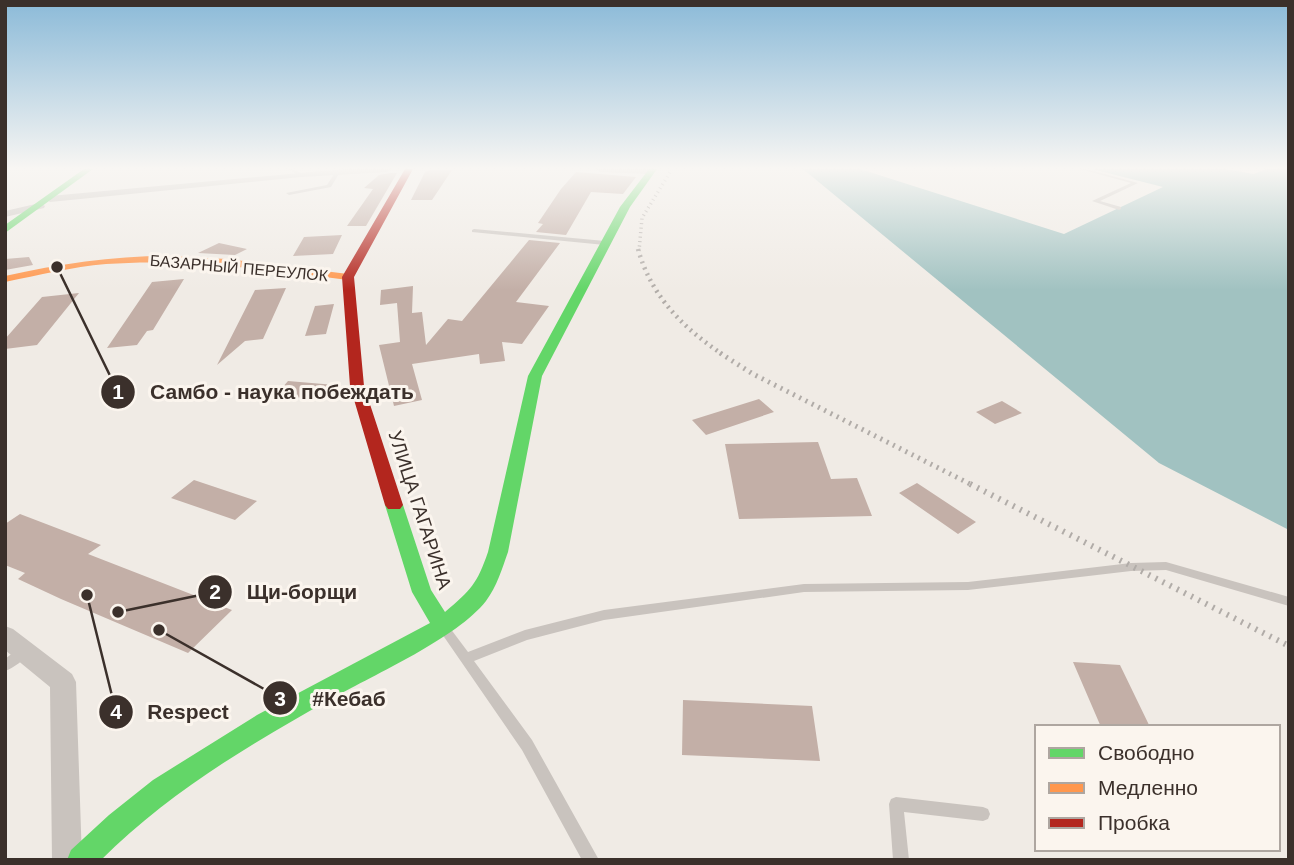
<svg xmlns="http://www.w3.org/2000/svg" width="1294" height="865" viewBox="0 0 1294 865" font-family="Helvetica,sans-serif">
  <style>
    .water { fill: #a1c2c1 }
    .building { fill: #c3afa7 }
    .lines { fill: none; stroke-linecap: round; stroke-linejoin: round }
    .lane { fill: #c9c3be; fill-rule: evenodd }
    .street { fill: #c9c3be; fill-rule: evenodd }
    .fast { fill: #63d668; fill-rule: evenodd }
    .slow { fill: #ff974d; fill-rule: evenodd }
    .jam { fill: #b3261e; fill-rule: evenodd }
    .rail-far3 { stroke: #b1aca8; stroke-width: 3.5; stroke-dasharray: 1 3.5; stroke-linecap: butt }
    .rail-far2 { stroke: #b1aca8; stroke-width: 4.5; stroke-dasharray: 2 4.5; stroke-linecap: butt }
    .rail-far1 { stroke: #b1aca8; stroke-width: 5; stroke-dasharray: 2 5; stroke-linecap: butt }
    .rail { stroke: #b1aca8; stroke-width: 6; stroke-dasharray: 2 6; stroke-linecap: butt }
    .labels { text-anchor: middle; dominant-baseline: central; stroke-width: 6; stroke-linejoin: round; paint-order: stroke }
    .far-street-label { font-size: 16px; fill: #3b302b; stroke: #fbf5ee }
    .street-label { font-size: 19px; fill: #3b302b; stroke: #fbf5ee }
    .leader { fill: none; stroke: #3b302b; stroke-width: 2.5 }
    .callout-dot { fill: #3b302b; stroke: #fbf5ee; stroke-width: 2.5 }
    .mark-label { font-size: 21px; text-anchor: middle; font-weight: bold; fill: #fff }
    .callout-label { font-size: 21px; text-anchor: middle; font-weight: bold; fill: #3b302b; stroke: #fbf5ee; stroke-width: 6; stroke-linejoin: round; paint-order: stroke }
  </style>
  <rect width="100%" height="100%" fill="#f0ebe5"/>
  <path class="water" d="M 803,169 L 860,169 L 1064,234 L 1163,187 L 1092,169 L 1225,169 L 1254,174 L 1266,169 L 1289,169 L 1289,530 L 1159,463 Z"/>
  <path class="building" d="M 430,170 L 452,170 L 432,200 L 411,200 L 425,172 Z
    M 576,172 L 636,177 L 623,194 L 591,192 L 566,235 L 536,232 L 543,224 L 538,223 L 561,189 Z
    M 391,173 L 397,173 L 366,226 L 347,226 L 373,189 L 364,188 L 379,175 Z
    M 342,235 L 333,254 L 293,256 L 304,237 Z
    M 529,240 L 560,243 L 516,302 L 549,306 L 522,344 L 502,342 L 505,361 L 480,364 L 479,354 L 412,364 L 422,400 L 394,406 L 379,345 L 400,342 L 397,303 L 380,305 L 381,290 L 413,286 L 412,313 L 422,312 L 426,345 L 448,319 L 462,321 Z
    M 219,243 L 247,249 L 235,255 L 198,253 Z
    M 29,257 L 33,265 L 5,270 L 5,259 Z
    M 184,279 L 153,330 L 147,331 L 137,345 L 107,348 L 152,282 Z
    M 286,288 L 263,339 L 245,341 L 217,365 L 255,290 Z
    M 79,293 L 37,345 L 5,349 L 5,339 L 42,297 Z
    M 334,304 L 326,334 L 305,336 L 315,306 Z
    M 288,381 L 335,385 L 324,399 L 275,396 Z
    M 759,399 L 774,412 L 706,435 L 692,420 Z
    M 1002,401 L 1022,413 L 995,424 L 976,412 Z
    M 818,442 L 831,479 L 857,478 L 872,516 L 739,519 L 725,444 Z
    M 194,480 L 257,501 L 235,520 L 171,498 Z
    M 917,483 L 976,522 L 958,534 L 899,493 Z
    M 20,514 L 101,545 L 88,554 L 232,610 L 188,653 L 61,599 L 18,579 L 25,573 L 5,565 L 5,524 Z
    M 1073,662 L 1120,665 L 1150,727 L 1101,727 Z
    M 683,700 L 812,706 L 820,761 L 682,755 Z"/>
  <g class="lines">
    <path class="lane" d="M 288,169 L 293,169 L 303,174 L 299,175 Z
      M 1080,169 L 1086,169 L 1138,183 L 1100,201 L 1121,207 L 1121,209 L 1119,210 L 1092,201 L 1131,183 Z
      M 336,171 L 340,172 L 331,187 L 289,195 L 286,193 L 327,185 Z
      M 474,229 L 605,241 L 608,243 L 605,245 L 472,232 L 472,230 Z
      M 1166,562 L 1289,597 L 1289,606 L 1166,570 L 1131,571 L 968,590 L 804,592 L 604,620 L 527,640 L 474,661 L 532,740 L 599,860 L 582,860 L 522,750 L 440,631 L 442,628 L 446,626 L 450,628 L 468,652 L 525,630 L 604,610 L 804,584 L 968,582 L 1131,563 Z
      M 23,647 L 27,648 L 29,652 C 25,660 13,668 5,671 L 5,659 L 19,648 Z
      M 896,797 L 983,807 L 988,809 L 990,814 L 988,819 L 983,821 L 904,812 L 909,860 L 893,860 L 889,804 L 891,799 Z"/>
    <path class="street" d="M 344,169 L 392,169 L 387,172 L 301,177 L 50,202 L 45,199 L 50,196 Z
      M 596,169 L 653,169 L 656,171 L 651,174 L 600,172 Z
      M 40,203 L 45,206 L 44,208 L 5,217 L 5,211 Z
      M 5,626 L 13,629 L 72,674 L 76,682 L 82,860 L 52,860 L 50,687 L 5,650 Z"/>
    <path class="fast" d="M 84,169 L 93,169 L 5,233 L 5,225 Z
      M 649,169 L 657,169 L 630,207 L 542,376 L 508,552 C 502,569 497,586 486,601 C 457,638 375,674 333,698 C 250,744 168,793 101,860 L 67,860 L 71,850 L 109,815 L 153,780 L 257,715 L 430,623 L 412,592 L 385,505 L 388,501 L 400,501 L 403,505 L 431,590 L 445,612 C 471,590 477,584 488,552 L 528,376 L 620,207 Z"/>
    <path class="slow" d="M 167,256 L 227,259 L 348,274 L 354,277 L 348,280 C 268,270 187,258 106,264 C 72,267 39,275 5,282 L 5,276 C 59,264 111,256 167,256 Z"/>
    <path class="jam" d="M 405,169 L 413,169 L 354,277 L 364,386 L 403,505 L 400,509 L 388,509 L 385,505 L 350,386 L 342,277 Z"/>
    <path class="rail-far3" d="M 639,251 L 642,218 L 672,169"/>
    <path class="rail-far2" d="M 638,249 C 651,296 683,328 722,354"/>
    <path class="rail-far1" d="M 720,353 L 753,374 L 974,486"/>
    <path class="rail" d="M 970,484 L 1289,646"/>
  </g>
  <linearGradient id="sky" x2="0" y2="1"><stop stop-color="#8bbad8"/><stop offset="0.58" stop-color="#f8f6f3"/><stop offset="1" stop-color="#f8f6f3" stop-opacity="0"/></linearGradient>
  <rect width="1294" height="290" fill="url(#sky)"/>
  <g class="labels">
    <g class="far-street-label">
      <text transform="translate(239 268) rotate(5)">БАЗАРНЫЙ ПЕРЕУЛОК</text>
    </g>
    <g class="street-label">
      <text transform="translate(420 510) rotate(72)">УЛИЦА ГАГАРИНА</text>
    </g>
  </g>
  <path class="leader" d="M57 267L118 392M118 612L215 592M159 630L280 698M87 595L116 712"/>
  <g class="callout-dot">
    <circle cx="57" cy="267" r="7"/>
    <circle cx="118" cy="612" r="7"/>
    <circle cx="159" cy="630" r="7"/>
    <circle cx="87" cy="595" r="7"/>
    <circle cx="118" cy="392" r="18"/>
    <circle cx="215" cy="592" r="18"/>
    <circle cx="280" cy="698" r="18"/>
    <circle cx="116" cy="712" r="18"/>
  </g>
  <g class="mark-label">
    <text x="118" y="399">1</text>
    <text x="215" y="599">2</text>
    <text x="280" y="706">3</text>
    <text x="116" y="719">4</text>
  </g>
  <g class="callout-label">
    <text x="282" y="399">Самбо - наука побеждать</text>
    <text x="302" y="599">Щи-борщи</text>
    <text x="349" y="706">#Кебаб</text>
    <text x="188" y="719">Respect</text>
  </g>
  <rect width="1294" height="865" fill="none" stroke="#3b302b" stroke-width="14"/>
  <rect x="1035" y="725" width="245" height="126" fill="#fbf5ee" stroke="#aea6a0" stroke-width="2"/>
  <rect x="1049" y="748" width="35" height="10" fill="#63d668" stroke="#aea6a0" stroke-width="2"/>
  <text x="1098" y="760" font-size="21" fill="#3b302b">Свободно</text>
  <rect x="1049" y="783" width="35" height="10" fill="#ff974d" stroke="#aea6a0" stroke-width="2"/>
  <text x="1098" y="795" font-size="21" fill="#3b302b">Медленно</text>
  <rect x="1049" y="818" width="35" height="10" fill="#b3261e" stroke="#aea6a0" stroke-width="2"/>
  <text x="1098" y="830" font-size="21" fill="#3b302b">Пробка</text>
</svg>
